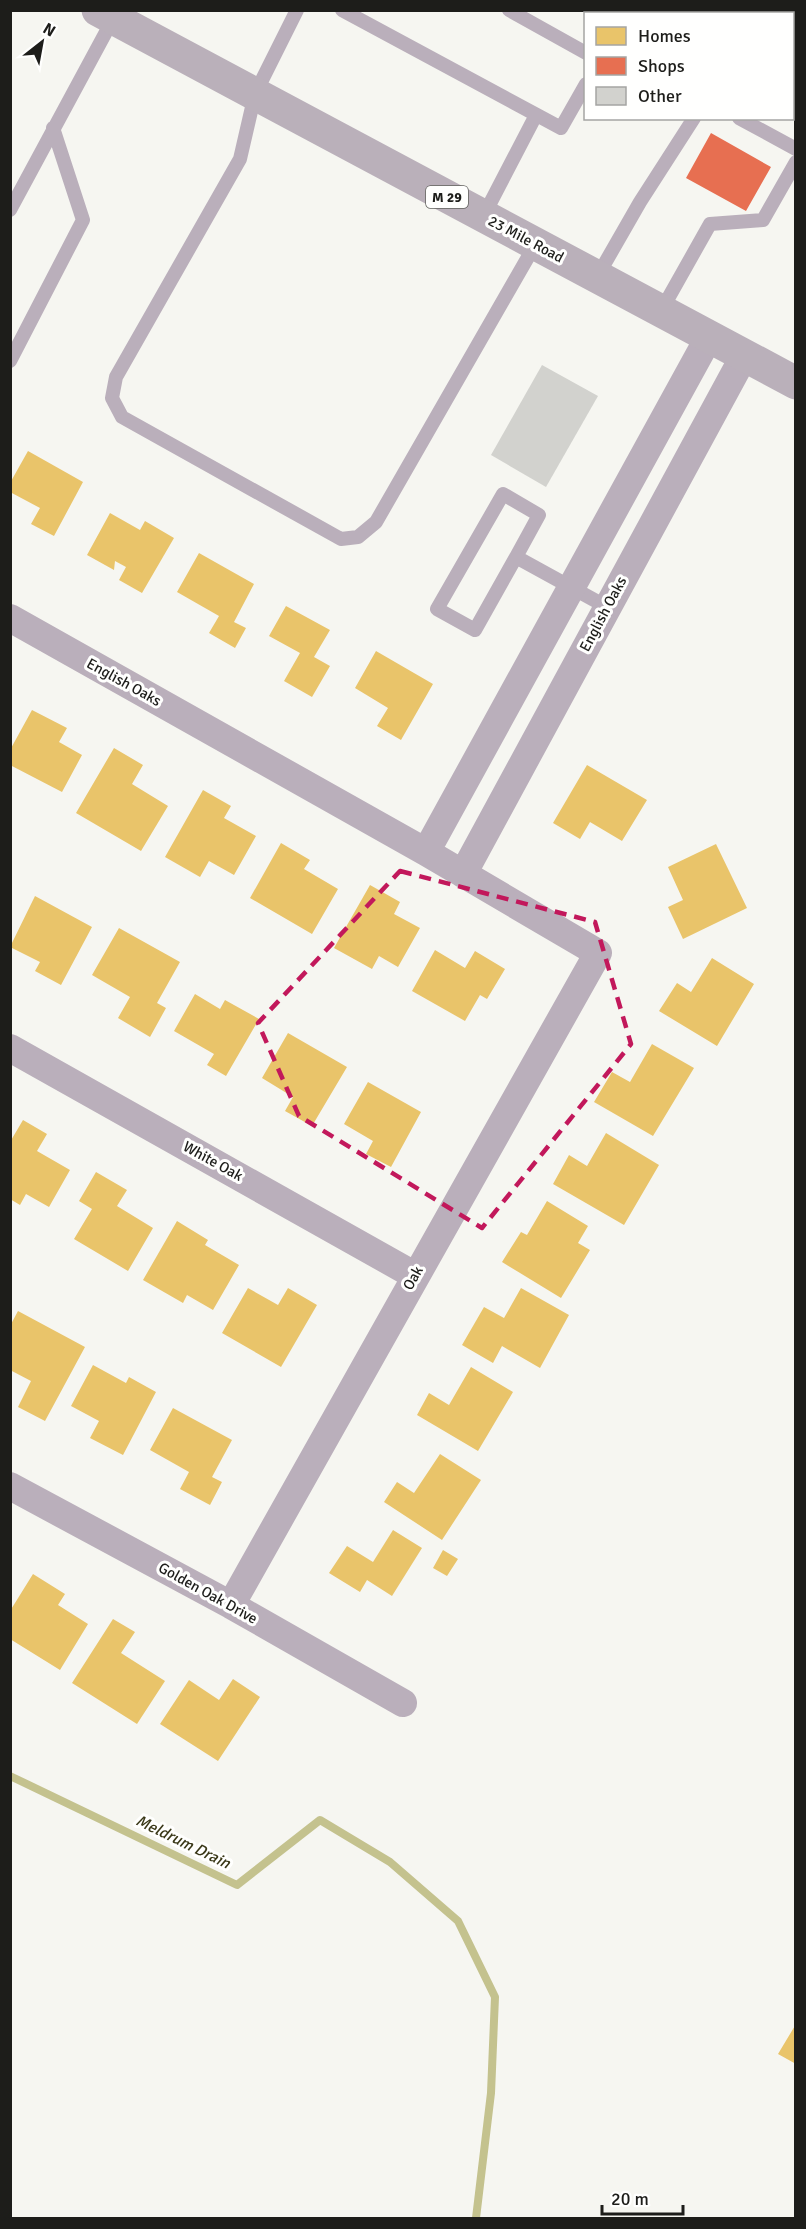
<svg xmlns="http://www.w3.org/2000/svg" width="806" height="2229" viewBox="0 0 806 2229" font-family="Signika,sans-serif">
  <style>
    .homes { fill: #e9c46a }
    .shops { fill: #e76f51 }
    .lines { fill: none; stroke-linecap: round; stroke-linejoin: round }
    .stream { stroke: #c4c28e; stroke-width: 8 }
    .building { fill: #d2d2ce }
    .lane { stroke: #baafbb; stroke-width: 14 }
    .street { stroke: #baafbb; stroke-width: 28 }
    .primary { stroke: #bab0ba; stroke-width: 33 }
    .marked { fill: none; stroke: #c2185b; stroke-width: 4.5; stroke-dasharray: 12 8; stroke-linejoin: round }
    .labels { text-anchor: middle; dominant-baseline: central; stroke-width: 6; stroke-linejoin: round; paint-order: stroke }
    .shield { fill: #fffffe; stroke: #61615e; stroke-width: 1.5 }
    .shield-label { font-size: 14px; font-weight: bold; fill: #1d1d1a }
    .street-label { font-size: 15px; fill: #1d1d1a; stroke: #fffffe }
    .water-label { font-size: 16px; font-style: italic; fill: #3a3818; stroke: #fffffe }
  </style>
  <rect width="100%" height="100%" fill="#f6f6f1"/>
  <path class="homes" d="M 28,451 L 83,482 L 54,536 L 31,524 L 40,508 L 10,492 L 10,483 Z
    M 110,513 L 140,530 L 145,521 L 174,538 L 142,593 L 119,580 L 126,567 L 115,561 L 114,570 L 87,555 Z
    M 199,553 L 254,584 L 234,622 L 246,628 L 235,648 L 209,633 L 219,616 L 177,592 Z
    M 286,606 L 330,630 L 314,657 L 330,666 L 312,697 L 284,681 L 300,653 L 269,636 Z
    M 376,651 L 433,684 L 401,740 L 377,726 L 388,708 L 355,688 Z
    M 32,710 L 67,728 L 59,742 L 82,755 L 62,792 L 10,765 L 10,750 Z
    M 114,748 L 143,765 L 132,784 L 168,806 L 141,851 L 76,813 Z
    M 587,765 L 647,800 L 622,841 L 590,822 L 580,839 L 553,823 Z
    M 203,790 L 231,806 L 224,818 L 256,836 L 234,875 L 209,861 L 200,877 L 165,857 Z
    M 281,843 L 310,860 L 304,869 L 338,889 L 312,934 L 250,898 Z
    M 716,844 L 747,908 L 683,939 L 668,907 L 683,900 L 668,867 Z
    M 370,885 L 400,902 L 394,914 L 420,928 L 398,967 L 379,956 L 372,969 L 334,948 Z
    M 35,896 L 92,927 L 61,985 L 35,971 L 40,962 L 10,947 Z
    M 119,928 L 180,962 L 157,1003 L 166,1008 L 150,1037 L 118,1018 L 130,997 L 92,975 Z
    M 435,950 L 465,968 L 475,951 L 505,969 L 487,999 L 480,995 L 465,1021 L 412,991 Z
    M 712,958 L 754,984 L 717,1046 L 659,1011 L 677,983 L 691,992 Z
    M 195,994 L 220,1009 L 225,1000 L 259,1019 L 226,1076 L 207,1065 L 214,1054 L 174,1031 Z
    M 288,1033 L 347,1067 L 312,1126 L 285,1111 L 293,1097 L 262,1078 Z
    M 652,1044 L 694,1068 L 653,1136 L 594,1102 L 612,1072 L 630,1082 Z
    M 368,1082 L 421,1112 L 391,1167 L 366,1154 L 373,1141 L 344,1124 Z
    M 23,1120 L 47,1134 L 37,1151 L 70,1170 L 49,1207 L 26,1194 L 20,1205 L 10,1199 L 10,1142 Z
    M 606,1133 L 659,1165 L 624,1225 L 553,1184 L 569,1155 L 587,1166 Z
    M 96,1172 L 127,1190 L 117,1206 L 153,1228 L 128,1271 L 74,1239 L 92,1209 L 79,1201 Z
    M 547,1201 L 588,1226 L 578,1243 L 590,1250 L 561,1298 L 502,1262 L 521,1232 L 527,1235 Z
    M 177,1221 L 208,1240 L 205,1245 L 239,1265 L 213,1310 L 187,1295 L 183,1303 L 143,1280 Z
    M 248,1288 L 278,1305 L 288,1288 L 317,1305 L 281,1367 L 222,1333 Z
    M 521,1288 L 569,1315 L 540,1368 L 502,1346 L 493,1363 L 462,1345 L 484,1307 L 504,1318 Z
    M 18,1311 L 85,1347 L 45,1421 L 18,1407 L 31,1381 L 10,1370 L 10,1326 Z
    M 93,1365 L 126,1383 L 129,1377 L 156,1392 L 123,1455 L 90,1438 L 99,1421 L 71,1406 Z
    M 471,1367 L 513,1392 L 478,1451 L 417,1415 L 429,1393 L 449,1405 Z
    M 173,1408 L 232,1440 L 212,1477 L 222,1482 L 210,1505 L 180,1489 L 189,1472 L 150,1450 Z
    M 440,1454 L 481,1480 L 442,1540 L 384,1502 L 397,1482 L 414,1493 Z
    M 393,1530 L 422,1548 L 392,1596 L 367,1580 L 360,1592 L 329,1573 L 347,1546 L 373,1562 Z
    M 443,1550 L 458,1559 L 447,1576 L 433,1568 Z
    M 33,1574 L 65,1594 L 58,1605 L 88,1624 L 60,1670 L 10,1639 L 10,1611 Z
    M 113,1619 L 135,1632 L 121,1653 L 165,1681 L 137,1724 L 72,1683 Z
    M 233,1679 L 260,1697 L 218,1761 L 160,1724 L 189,1680 L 219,1700 Z
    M 796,2024 L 796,2064 L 778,2054 Z"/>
  <path class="shops" d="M 649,10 L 717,10 L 715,14 L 647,14 Z
    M 711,133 L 771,167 L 746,211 L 686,178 Z"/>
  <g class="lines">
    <path class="stream" d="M 10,1776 L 237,1885 L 320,1820 L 390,1862 L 458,1921 L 495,1997 L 491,2093 L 476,2218"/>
  </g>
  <path class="building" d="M 542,365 L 598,396 L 546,487 L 491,455 Z"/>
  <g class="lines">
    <path class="lane" d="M 297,10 L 255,94 L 240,159 L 116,377 L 112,398 L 122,417 L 341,539 L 358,537 L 376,522 L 535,245
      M 342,10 L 561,128 L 586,84
      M 509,10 L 586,53
      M 624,14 L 626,10
      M 754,14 L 756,10
      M 739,118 L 796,149
      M 10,210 L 113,19
      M 483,217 L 536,115
      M 597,277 L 640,202 L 694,118
      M 661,311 L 710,224 L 763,220 L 796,162
      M 10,361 L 83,220 L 53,128
      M 516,557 L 475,630 L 437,609 L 503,494 L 539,515 L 516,557 L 607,607"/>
    <path class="street" d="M 10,618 L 426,852 L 598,953 L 231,1605
      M 426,852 L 709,337
      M 463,874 L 744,356
      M 10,1048 L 414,1275
      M 10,1486 L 231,1605 L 403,1703"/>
    <path class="primary" d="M 98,10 L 796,383"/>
  </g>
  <path class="marked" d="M 400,871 L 595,922 L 631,1044 L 482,1228 L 299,1116 L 258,1023 Z"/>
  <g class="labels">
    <rect class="shield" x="426" y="186" width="42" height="22" rx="4.5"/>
    <g class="shield-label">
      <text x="447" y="197">M 29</text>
    </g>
    <g class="street-label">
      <text transform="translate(526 239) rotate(28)">23 Mile Road</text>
      <text transform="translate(603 614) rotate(-62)">English Oaks</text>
      <text transform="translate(124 682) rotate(29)">English Oaks</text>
      <text transform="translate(213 1161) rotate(29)">White Oak</text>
      <text transform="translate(413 1278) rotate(-61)">Oak</text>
      <text transform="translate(208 1593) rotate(29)">Golden Oak Drive</text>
    </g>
    <g class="water-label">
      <text transform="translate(183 1842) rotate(26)">Meldrum Drain</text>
    </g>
  </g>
  <rect width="806" height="2229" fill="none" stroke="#1d1d1a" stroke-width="24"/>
  <rect x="584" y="12" width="210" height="108" fill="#fffffe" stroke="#a5a5a3" stroke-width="1.5"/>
  <rect x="596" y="27" width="30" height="18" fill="#e9c46a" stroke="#a5a5a3" stroke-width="1.5"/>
  <text x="638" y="42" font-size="18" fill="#1d1d1a">Homes</text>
  <rect x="596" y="57" width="30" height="18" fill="#e76f51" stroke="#a5a5a3" stroke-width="1.5"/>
  <text x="638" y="72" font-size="18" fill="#1d1d1a">Shops</text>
  <rect x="596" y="87" width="30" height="18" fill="#d2d2ce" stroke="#a5a5a3" stroke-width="1.5"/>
  <text x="638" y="102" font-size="18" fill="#1d1d1a">Other</text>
  <g transform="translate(42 42) rotate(31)" stroke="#fffffe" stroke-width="4.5" paint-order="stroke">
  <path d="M0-4.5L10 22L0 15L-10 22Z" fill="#1d1d1a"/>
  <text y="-9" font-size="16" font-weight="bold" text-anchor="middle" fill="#1d1d1a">N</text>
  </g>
  <path d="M602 2205v9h81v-9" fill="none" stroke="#1d1d1a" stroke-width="3"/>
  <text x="611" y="2205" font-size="18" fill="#1d1d1a" stroke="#fffffe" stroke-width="4.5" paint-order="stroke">20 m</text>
</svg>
